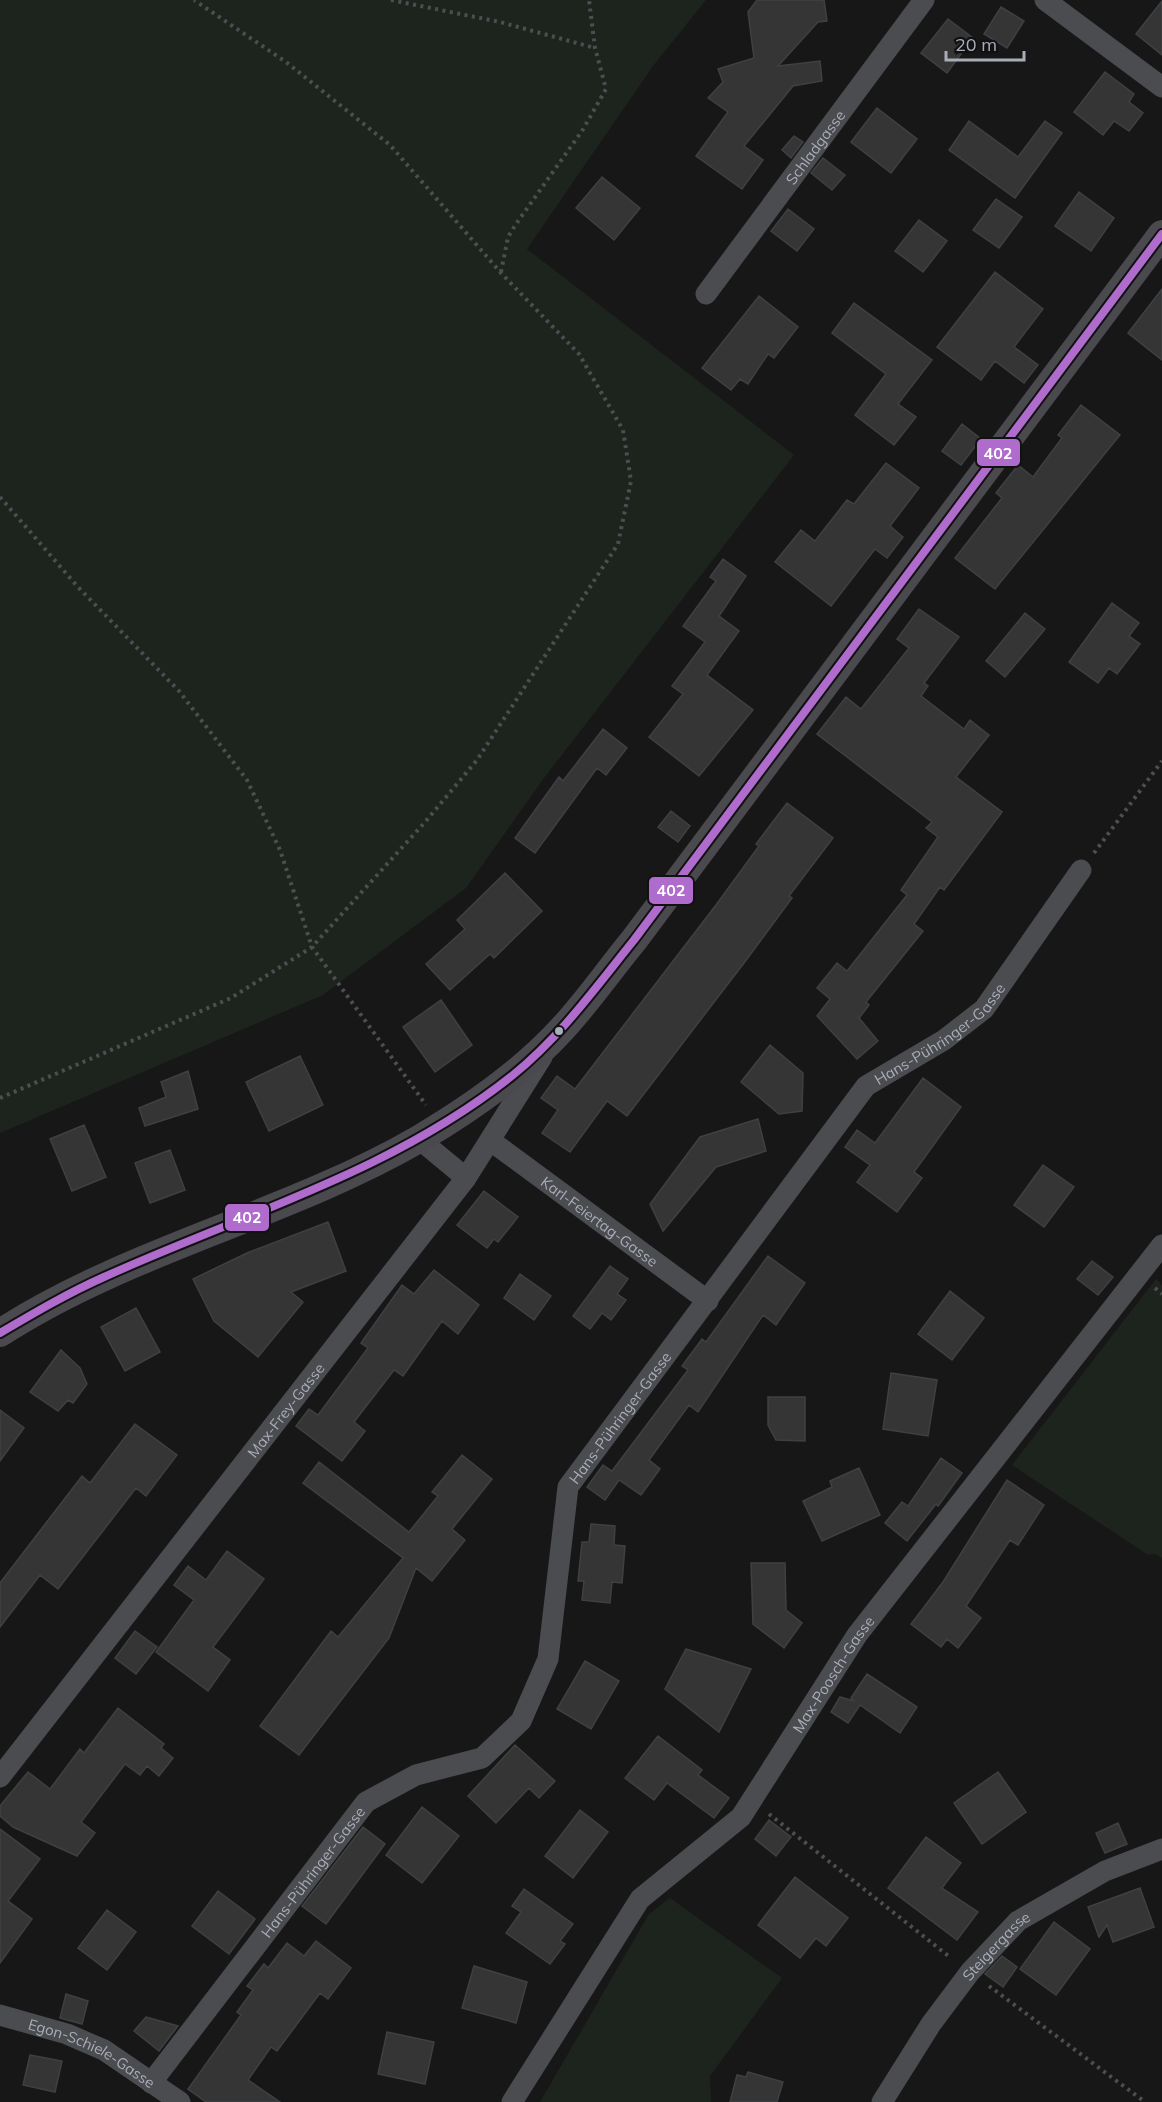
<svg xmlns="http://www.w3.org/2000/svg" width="1162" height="2102" viewBox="0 0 1162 2102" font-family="Mulish,sans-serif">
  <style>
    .green { fill: #1d241e }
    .building { fill: #353536; stroke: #3f4043; stroke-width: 1.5 }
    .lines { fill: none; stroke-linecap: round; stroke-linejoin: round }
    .path { stroke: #4d4e52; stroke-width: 4; stroke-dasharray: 3 4.5; stroke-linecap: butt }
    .street { stroke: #4b4c50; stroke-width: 21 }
    .secondary { stroke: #4a4a4e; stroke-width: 28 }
    .bus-1-casing { stroke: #111113; stroke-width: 12 }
    .bus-1 { stroke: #b06ccc; stroke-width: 8 }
    .bus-dot { fill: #a8adb8; stroke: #111113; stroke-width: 2 }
    .labels { text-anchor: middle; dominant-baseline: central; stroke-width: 4.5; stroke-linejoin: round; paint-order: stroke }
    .street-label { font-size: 15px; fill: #a8adb8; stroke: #111113 }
    .line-badge { stroke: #111113; stroke-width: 2 }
    .badge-label { font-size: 16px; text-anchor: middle; font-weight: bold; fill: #fff }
  </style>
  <rect width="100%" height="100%" fill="#171717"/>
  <path class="green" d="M 0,0 L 706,0 L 653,66 L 527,249 L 794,455 L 544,778 L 466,888 L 323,995 L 0,1133 Z
    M 1156,1279 L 1162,1285 L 1162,1558 L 1155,1554 L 1148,1555 L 1012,1465 Z
    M 670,1898 L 782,1978 L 710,2076 L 711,2102 L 540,2102 L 649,1914 Z"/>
  <path class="building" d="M 757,0 L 824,0 L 827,21 L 818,22 L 778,66 L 820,61 L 822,81 L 793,86 L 744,146 L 763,160 L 742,189 L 696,156 L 728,112 L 708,98 L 723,82 L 718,69 L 754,58 L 748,12 Z
    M 1162,1 L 1162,55 L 1136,34 Z
    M 1001,7 L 1024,21 L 1007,48 L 984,34 Z
    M 948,19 L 973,38 L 947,73 L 921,53 Z
    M 1105,72 L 1134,94 L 1129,102 L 1143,113 L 1129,131 L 1114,121 L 1103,135 L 1074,112 Z
    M 877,108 L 917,139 L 891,173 L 851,142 Z
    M 969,121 L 1018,157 L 1045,121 L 1062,133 L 1015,198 L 949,150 Z
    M 794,136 L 803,142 L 791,158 L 782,150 Z
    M 823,158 L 845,175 L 832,190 L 811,173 Z
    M 602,177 L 640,208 L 614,240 L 576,208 Z
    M 1079,192 L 1114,218 L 1091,251 L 1055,226 Z
    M 996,199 L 1022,217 L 999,248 L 973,230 Z
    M 788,209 L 814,229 L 797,251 L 771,231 Z
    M 919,220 L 947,241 L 923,272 L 895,251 Z
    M 995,272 L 1043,309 L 1014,347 L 1038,365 L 1024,383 L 995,361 L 981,380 L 937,347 Z
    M 1162,289 L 1162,360 L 1128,333 Z
    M 759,296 L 798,327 L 774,358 L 768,354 L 748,384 L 740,379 L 731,390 L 702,368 Z
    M 854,303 L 932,360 L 898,404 L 916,417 L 894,445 L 855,415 L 886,374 L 832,333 Z
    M 1081,405 L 1120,435 L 995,589 L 955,558 L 1002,498 L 996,493 L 1018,465 L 1033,477 L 1062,438 L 1058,435 Z
    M 962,424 L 981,439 L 961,465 L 942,451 Z
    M 886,463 L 919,488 L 890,526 L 903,537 L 887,558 L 875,549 L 831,606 L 775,562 L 801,530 L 815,541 L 847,500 L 854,504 Z
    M 723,559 L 746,576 L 719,616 L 739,631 L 707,675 L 753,710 L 699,776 L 649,737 L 683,694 L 672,686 L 705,642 L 683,626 L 716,581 L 710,577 Z
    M 1112,603 L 1139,623 L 1129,636 L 1140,644 L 1117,674 L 1109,668 L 1098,683 L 1069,662 Z
    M 919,609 L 959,637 L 924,683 L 928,686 L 921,696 L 964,729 L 970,720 L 989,735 L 956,777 L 1002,812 L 944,890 L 940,887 L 914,924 L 923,931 L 866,1002 L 869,1005 L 859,1018 L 878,1041 L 857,1059 L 817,1016 L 830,999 L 817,988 L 837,963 L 847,971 L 907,895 L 901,890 L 938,837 L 926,828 L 932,822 L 817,734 L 846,697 L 861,709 L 909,648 L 897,639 Z
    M 1025,613 L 1045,629 L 1005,677 L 986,661 Z
    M 603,729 L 627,748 L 606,775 L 597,768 L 535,853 L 515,838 L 559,777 L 563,781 Z
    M 787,803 L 833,838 L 789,896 L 792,898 L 747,959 L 627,1116 L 607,1101 L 570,1152 L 542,1133 L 558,1110 L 541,1098 L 557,1076 L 575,1089 L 716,905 L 759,846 L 756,844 Z
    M 671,811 L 690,826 L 678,842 L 658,827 Z
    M 505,873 L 542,911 L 494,958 L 490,954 L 450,990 L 426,964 L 465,929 L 457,920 Z
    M 441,1000 L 472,1045 L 435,1072 L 403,1027 Z
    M 770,1045 L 803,1073 L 802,1111 L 779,1114 L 741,1082 Z
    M 300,1056 L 323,1105 L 269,1131 L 246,1082 Z
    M 188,1071 L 198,1109 L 145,1126 L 139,1108 L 166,1097 L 161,1082 Z
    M 923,1078 L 961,1107 L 914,1172 L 922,1178 L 897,1212 L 857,1182 L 870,1165 L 845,1147 L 857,1130 L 875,1143 Z
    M 758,1119 L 766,1151 L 716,1167 L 663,1231 L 650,1204 L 700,1137 Z
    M 84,1125 L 106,1177 L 72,1191 L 50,1139 Z
    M 170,1150 L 185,1190 L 150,1203 L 135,1163 Z
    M 1043,1165 L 1074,1187 L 1044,1227 L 1014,1205 Z
    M 484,1191 L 518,1217 L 498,1242 L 494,1239 L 487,1248 L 457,1225 Z
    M 328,1222 L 346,1271 L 291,1292 L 303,1302 L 258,1357 L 214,1321 L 193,1279 L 247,1253 Z
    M 768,1256 L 805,1283 L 776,1325 L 763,1315 L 698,1412 L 689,1405 L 649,1460 L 660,1469 L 641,1495 L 619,1480 L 605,1500 L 587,1487 L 603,1465 L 612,1471 L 688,1370 L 682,1366 L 702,1339 L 706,1342 Z
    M 1092,1261 L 1113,1277 L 1098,1295 L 1077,1279 Z
    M 610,1266 L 628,1279 L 617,1294 L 626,1300 L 611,1320 L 602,1313 L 590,1329 L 573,1316 Z
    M 434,1270 L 479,1305 L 458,1334 L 442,1321 L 403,1376 L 394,1370 L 354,1422 L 365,1431 L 342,1461 L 296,1426 L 309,1409 L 318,1415 L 368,1348 L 361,1343 L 402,1285 L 414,1294 Z
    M 520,1274 L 551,1296 L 534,1320 L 504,1298 Z
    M 950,1291 L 984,1318 L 952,1360 L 918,1334 Z
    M 136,1308 L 160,1352 L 125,1371 L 101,1327 Z
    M 61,1350 L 80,1368 L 87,1384 L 73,1403 L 68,1400 L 58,1411 L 30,1392 Z
    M 891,1373 L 937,1380 L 928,1436 L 883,1429 Z
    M 768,1397 L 805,1397 L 805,1441 L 776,1440 L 768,1425 Z
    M 0,1410 L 24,1428 L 0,1461 Z
    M 135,1424 L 177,1455 L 146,1496 L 136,1488 L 58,1589 L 40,1575 L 0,1627 L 0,1583 L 82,1476 L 90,1483 Z
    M 462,1455 L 492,1479 L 452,1529 L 465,1540 L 432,1581 L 416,1568 L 389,1638 L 299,1755 L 260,1726 L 331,1631 L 338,1637 L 403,1558 L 303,1483 L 319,1462 L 409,1532 L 438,1496 L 432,1492 Z
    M 941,1458 L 962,1473 L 938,1506 L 936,1504 L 907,1541 L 885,1523 L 902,1502 L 908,1506 Z
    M 859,1468 L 880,1515 L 822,1541 L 803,1501 L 832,1487 L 830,1481 Z
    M 1007,1480 L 1044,1505 L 1018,1545 L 1010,1540 L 966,1606 L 981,1618 L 958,1648 L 947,1639 L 941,1647 L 911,1624 L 943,1582 Z
    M 591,1524 L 615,1526 L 614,1545 L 625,1546 L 622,1583 L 612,1582 L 610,1603 L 582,1600 L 584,1581 L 578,1581 L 582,1542 L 589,1542 Z
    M 227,1551 L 264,1579 L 213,1647 L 230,1660 L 208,1691 L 156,1652 L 194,1600 L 174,1585 L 188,1566 L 206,1580 Z
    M 751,1563 L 785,1563 L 786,1610 L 802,1623 L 784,1648 L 753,1624 Z
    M 135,1631 L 157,1647 L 136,1674 L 115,1658 Z
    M 686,1649 L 751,1669 L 719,1732 L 665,1689 Z
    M 585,1661 L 619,1681 L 591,1729 L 557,1709 Z
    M 867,1674 L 917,1707 L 900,1733 L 860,1705 L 848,1723 L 831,1712 L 840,1697 L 854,1701 L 851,1698 Z
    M 118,1708 L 164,1744 L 161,1748 L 173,1758 L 159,1776 L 147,1766 L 140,1775 L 125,1764 L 81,1822 L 95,1833 L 77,1856 L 13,1827 L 0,1816 L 0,1806 L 28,1772 L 50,1789 L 80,1749 L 84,1753 Z
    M 658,1736 L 702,1770 L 698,1775 L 729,1798 L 714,1818 L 667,1783 L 654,1800 L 625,1778 Z
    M 515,1745 L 555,1781 L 539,1798 L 529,1788 L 496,1823 L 468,1796 Z
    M 998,1772 L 1026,1812 L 982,1844 L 954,1803 Z
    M 422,1807 L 459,1836 L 422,1883 L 386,1855 Z
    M 580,1810 L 608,1832 L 573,1878 L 545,1856 Z
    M 769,1820 L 791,1837 L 776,1856 L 755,1839 Z
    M 1118,1823 L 1127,1844 L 1105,1853 L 1096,1833 Z
    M 363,1827 L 385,1844 L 326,1924 L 302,1906 Z
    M 0,1829 L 40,1859 L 8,1901 L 32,1919 L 0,1963 Z
    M 926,1837 L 961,1863 L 942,1888 L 978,1912 L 957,1940 L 888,1888 Z
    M 795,1877 L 848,1918 L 826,1946 L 816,1938 L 800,1958 L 758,1925 Z
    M 1140,1888 L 1154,1927 L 1113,1942 L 1107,1925 L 1099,1937 L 1088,1907 Z
    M 524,1889 L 573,1924 L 560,1941 L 565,1944 L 550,1964 L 506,1933 L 521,1912 L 512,1906 Z
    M 218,1891 L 255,1919 L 229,1954 L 192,1926 Z
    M 107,1910 L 136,1932 L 107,1970 L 78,1948 Z
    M 1054,1922 L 1090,1949 L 1056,1995 L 1020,1969 Z
    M 316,1941 L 351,1968 L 328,1999 L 320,1993 L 277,2051 L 271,2047 L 248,2080 L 280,2102 L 206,2102 L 188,2089 L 241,2015 L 237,2012 L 253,1990 L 247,1986 L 264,1964 L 268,1968 L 287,1943 L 304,1956 Z
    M 1002,1956 L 1017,1967 L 1003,1987 L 985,1974 Z
    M 474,1966 L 527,1982 L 516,2023 L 462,2008 Z
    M 66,1994 L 88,2001 L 82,2024 L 60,2018 Z
    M 146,2017 L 178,2026 L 159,2051 L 134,2031 Z
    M 387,2032 L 434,2042 L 425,2084 L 378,2074 Z
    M 30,2055 L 62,2061 L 55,2092 L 23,2085 Z
    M 748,2072 L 783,2082 L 777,2102 L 730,2102 L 737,2075 L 746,2077 Z"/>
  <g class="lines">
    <path class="path" d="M 391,0 L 500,22 L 595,48
      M 501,272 L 508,237 L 516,224 L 582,131 L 606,89 L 595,48 L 589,0
      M 0,497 L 77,586 L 179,691 L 247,780 L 280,850 L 312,947 L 426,1105
      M 1094,853 L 1162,761
      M 0,1098 L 231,998 L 312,947 L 426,821 L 477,760 L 618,544 L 631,481 L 623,430 L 579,354 L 501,273 L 390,145 L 286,62 L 194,0
      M 1155,1288 L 1162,1294
      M 769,1814 L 951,1958
      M 989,1986 L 1145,2102"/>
    <g class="street">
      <path d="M 1045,0 L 1162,87"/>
      <path id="s1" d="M 706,294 L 924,0"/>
      <path d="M 419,1139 L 466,1178"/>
      <path id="s2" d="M 491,1141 L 708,1301"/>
      <path id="s3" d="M 0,1777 L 466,1178 L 542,1057"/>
      <path id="s4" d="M 0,2015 L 67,2034 L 104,2050 L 180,2102"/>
      <path id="s5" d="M 151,2083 L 366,1802 L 416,1775 L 482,1758 L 521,1721 L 548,1659 L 568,1487 L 866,1086 L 944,1040 L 984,1009 L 1081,870"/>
      <path id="s6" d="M 512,2102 L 640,1899 L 741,1817 L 857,1635 L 1162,1245"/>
      <path id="s7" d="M 882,2102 L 931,2024 L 970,1972 L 1018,1921 L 1105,1871 L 1162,1849"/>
    </g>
    <path class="secondary" d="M 0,1333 C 130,1249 286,1216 419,1139 C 468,1110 525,1070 563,1028 C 588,1001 610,969 634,940 L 1162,234"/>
    <defs>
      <path id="bus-1" d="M 0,1333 C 34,1313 68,1293 104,1277 C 243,1214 392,1172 513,1075 C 561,1036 596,987 634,940 L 1162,234"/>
    </defs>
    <use href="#bus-1" class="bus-1-casing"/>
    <use href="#bus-1" class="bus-1"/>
  </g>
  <circle class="bus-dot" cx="559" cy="1031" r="5"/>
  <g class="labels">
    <g class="street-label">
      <text stroke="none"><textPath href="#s1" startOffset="183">Schladgasse</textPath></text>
      <text stroke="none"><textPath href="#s5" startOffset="1364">Hans-Pühringer-Gasse</textPath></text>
      <text stroke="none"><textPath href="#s2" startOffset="135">Karl-Feiertag-Gasse</textPath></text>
      <text stroke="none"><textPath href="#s3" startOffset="465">Max-Frey-Gasse</textPath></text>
      <text stroke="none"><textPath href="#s5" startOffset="860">Hans-Pühringer-Gasse</textPath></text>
      <text stroke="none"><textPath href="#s6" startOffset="540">Max-Poosch-Gasse</textPath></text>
      <text stroke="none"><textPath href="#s5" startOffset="266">Hans-Pühringer-Gasse</textPath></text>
      <text stroke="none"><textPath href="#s7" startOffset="194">Steigergasse</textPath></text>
      <text stroke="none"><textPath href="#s4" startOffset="100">Egon-Schiele-Gasse</textPath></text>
    </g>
  </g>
  <g class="line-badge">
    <rect x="976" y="438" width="45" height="29" rx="6" fill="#b06ccc"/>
    <rect x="648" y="876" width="46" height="29" rx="6" fill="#b06ccc"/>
    <rect x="224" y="1203" width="46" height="29" rx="6" fill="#b06ccc"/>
  </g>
  <g class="badge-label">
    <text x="998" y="459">402</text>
    <text x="671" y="896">402</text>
    <text x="247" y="1223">402</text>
  </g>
  <path d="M946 51v9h78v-9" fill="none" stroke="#a8adb8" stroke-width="3"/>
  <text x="955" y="51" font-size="18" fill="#a8adb8" stroke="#111113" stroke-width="4.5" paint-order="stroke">20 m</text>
</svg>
